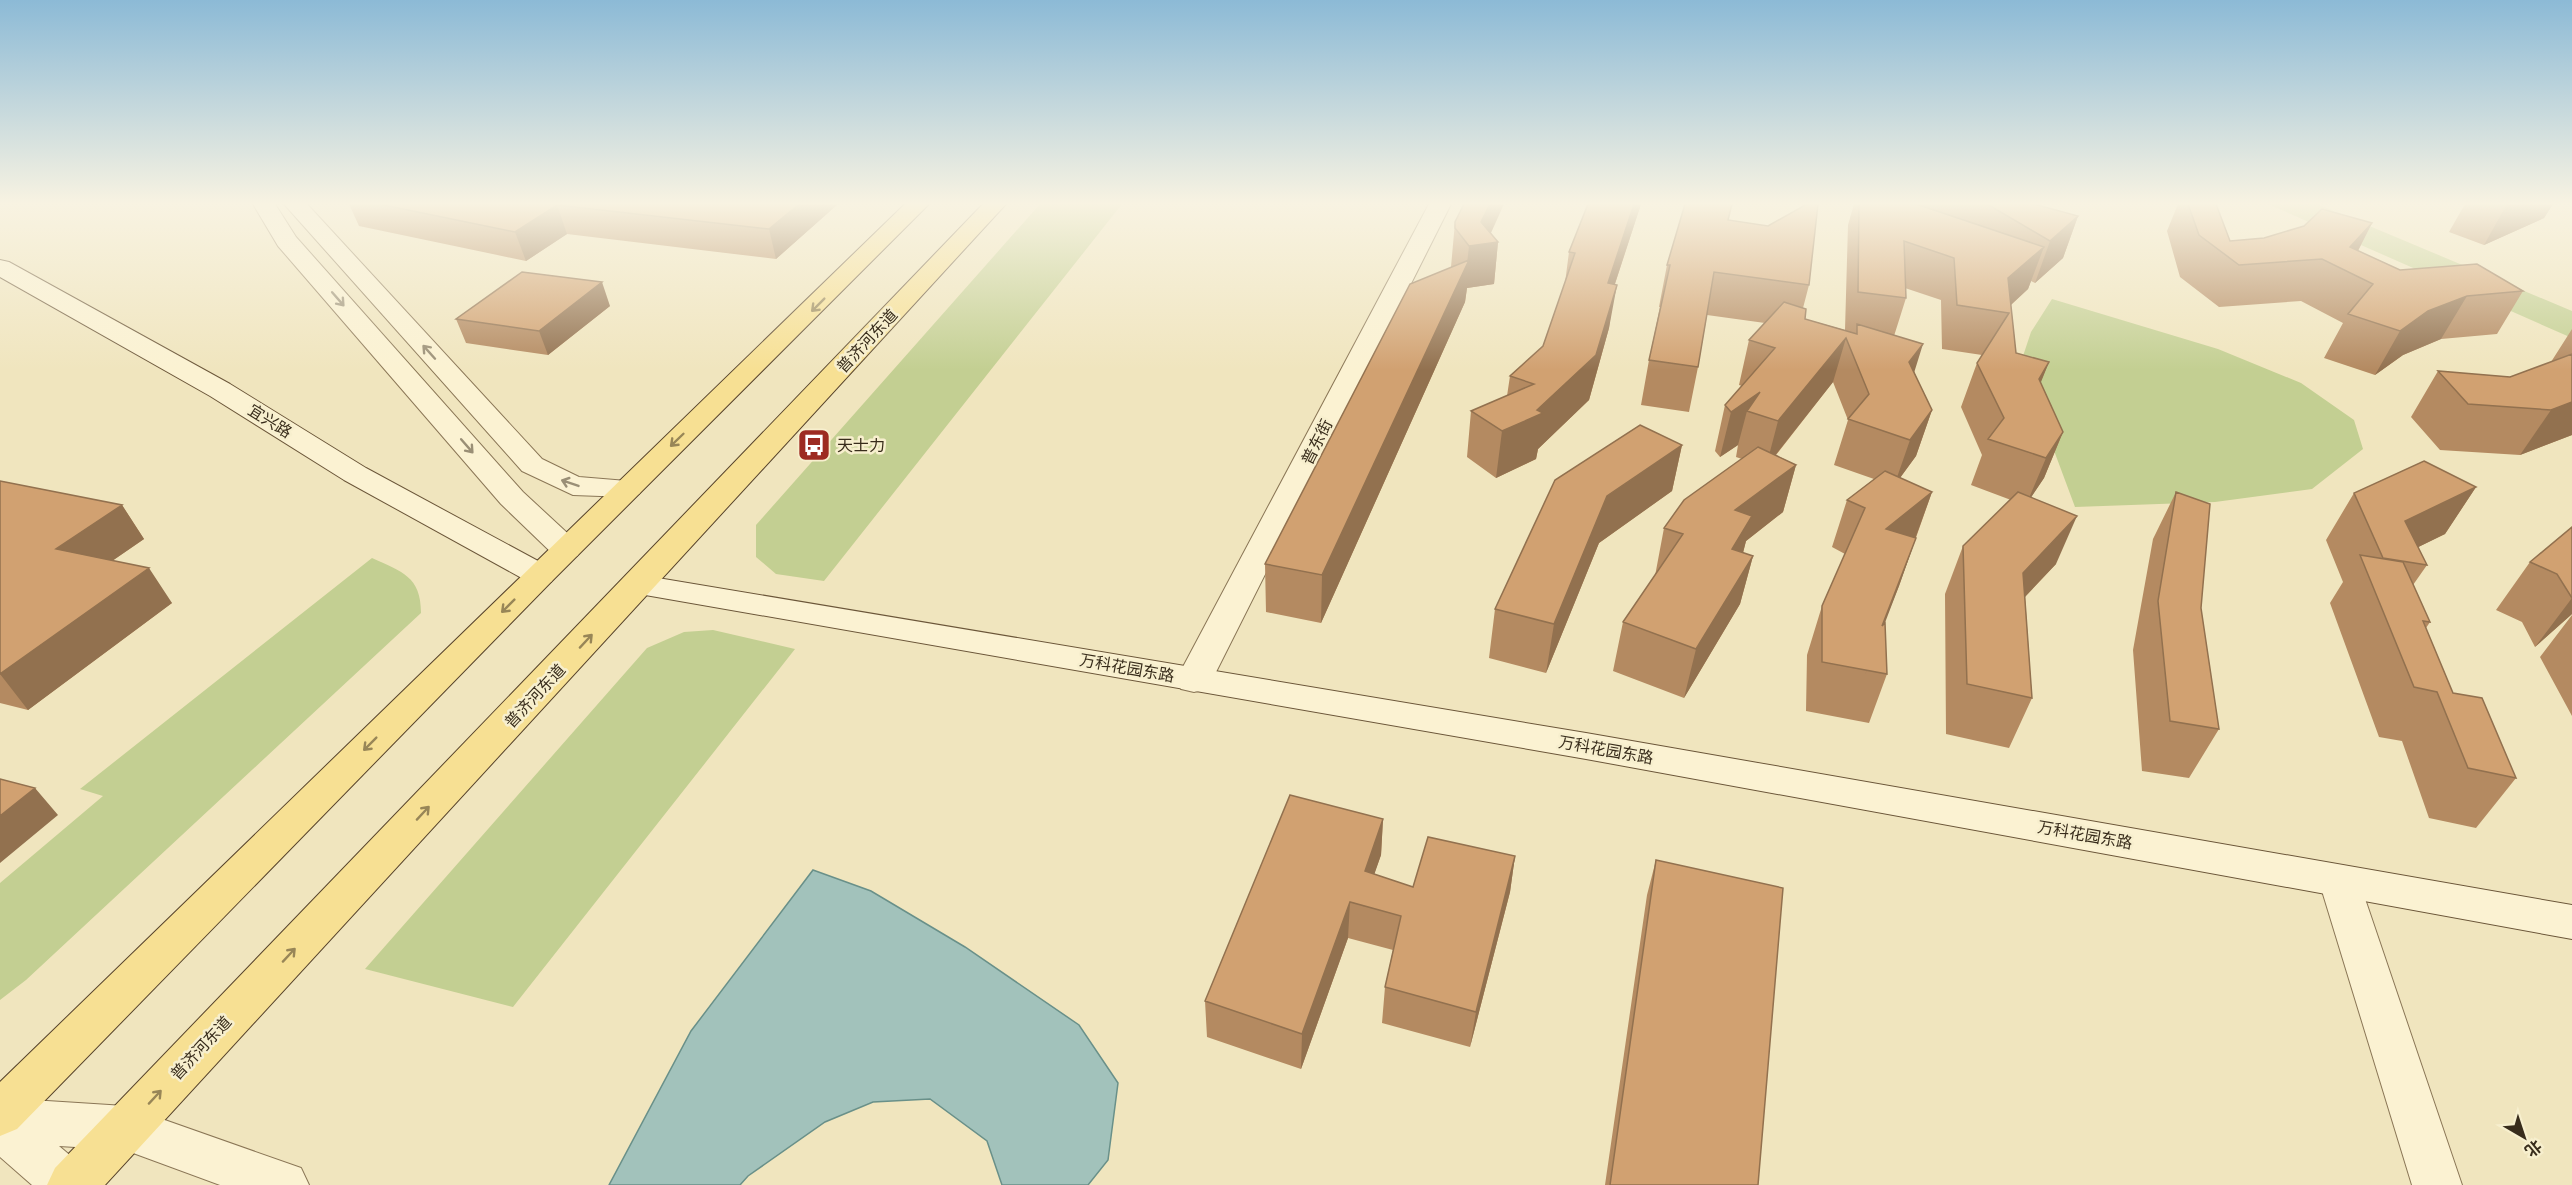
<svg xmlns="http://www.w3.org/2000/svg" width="2572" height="1185" viewBox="0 0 2572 1185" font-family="Bitter,'Noto Sans SC',serif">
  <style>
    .green { fill: #c3cf92 }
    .water { fill: #a2c2bb; stroke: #699089; stroke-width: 1.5 }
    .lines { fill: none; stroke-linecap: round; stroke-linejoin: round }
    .street-casing { stroke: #8a7656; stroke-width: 2 }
    .secondary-casing { stroke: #6b5639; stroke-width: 2 }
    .primary-casing { stroke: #57432b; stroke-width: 2 }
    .street { fill: #fbf2d2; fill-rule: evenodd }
    .secondary { fill: #fbf2d2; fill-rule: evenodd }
    .primary { fill: #f7e093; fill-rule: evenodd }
    .wall { fill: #b48a61 }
    .shaded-wall { fill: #92714f }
    .building { fill: #d1a171; stroke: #92714f; stroke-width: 1.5 }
    .oneway { stroke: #9a8f76 }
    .oneway2 { stroke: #988657 }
    .labels { text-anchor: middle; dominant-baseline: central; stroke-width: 5; stroke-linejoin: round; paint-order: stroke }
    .street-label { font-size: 16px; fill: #382c1b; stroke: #f7efce }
    .poi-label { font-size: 16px; fill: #382c1b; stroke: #f7efce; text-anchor: start }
  </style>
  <rect width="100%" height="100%" fill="#f0e5be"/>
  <path class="green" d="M 1040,204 L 1122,204 L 824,581 L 776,574 L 756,557 L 756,525 Z
    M 2268,204 L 2317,204 L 2572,311 L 2572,338 Z
    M 2052,299 L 2218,349 L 2301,383 L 2354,420 L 2363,449 L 2312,489 L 2215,502 L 2075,507 L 2021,362 L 2031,332 Z
    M 372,558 C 402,572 421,576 421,613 L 26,980 L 0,1000 L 0,883 L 103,796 L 80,789 Z
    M 713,630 L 795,649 L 513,1007 L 365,969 L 647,648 L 684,632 Z"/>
  <path class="water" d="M 813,870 L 871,891 L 965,947 L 1079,1025 L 1118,1083 L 1108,1160 L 1088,1185 L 1002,1185 L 987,1141 L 930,1099 L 873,1102 L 825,1122 L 748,1176 L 740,1185 L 609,1185 L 691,1031 Z"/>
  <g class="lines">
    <defs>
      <path id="street" d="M 253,204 L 275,204 L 296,237 L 523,492 L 577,542 L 582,549 L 577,556 L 566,559 L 555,556 L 501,504 L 278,246 Z
        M 284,204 L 307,204 L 542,459 L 579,477 L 639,482 L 643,488 L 639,494 L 628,497 L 573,495 L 522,471 Z
        M 1429,204 L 1451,204 L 1212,680 L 1207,689 L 1194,692 L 1181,689 L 1176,680 Z
        M 2339,865 L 2353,869 L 2359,881 L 2462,1185 L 2412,1185 L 2319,881 L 2325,869 Z
        M 0,1098 L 125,1106 L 301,1168 L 309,1185 L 220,1185 L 125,1150 L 59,1146 L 85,1168 L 93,1185 L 32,1185 L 0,1157 Z"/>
      <path id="secondary" d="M 0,260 L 9,262 L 230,384 L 366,468 L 551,568 L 556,575 L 551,582 L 540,585 L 529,582 L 344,480 L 210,396 L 0,277 Z
        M 640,575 L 1586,733 L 2572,905 L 2572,939 L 1586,759 L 628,592 L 624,585 L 628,578 Z"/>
      <path id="primary" d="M 905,204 L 929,204 L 551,582 L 17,1129 L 0,1136 L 0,1082 Z
        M 983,204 L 1006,204 L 105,1185 L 47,1185 L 55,1168 Z"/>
    </defs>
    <use href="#street" class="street-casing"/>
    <use href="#secondary" class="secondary-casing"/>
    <use href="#primary" class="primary-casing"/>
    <use href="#street" class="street"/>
    <use href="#secondary" class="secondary"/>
    <use href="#primary" class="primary"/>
  </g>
  <path class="wall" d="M 349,204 L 838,204 L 776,259 L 567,234 L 526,261 L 359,226 Z
    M 1588,204 L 1641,204 L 1615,284 L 1609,328 L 1589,400 L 1538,449 L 1536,459 L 1496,478 L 1467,457 L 1471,411 L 1507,396 L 1510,376 L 1543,346 L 1565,283 L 1569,252 Z
    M 1854,204 L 2034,204 L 2078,216 L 2063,258 L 2035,283 L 2031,281 L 2028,289 L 2011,305 L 2016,353 L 2049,362 L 2040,383 L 2063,432 L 2044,478 L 2031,497 L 2056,564 L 2025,597 L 2032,698 L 2009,748 L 1946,734 L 1945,594 L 1963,546 L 2011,500 L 1971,485 L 1982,455 L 1961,407 L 1977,363 L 1982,355 L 1942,349 L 1941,300 L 1905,288 L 1906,298 L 1894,336 L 1914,372 L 1932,410 L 1916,456 L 1900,478 L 1932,492 L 1899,586 L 1884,623 L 1887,674 L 1869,723 L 1806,711 L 1807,655 L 1822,606 L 1845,554 L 1832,547 L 1847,500 L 1874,479 L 1834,465 L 1848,420 L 1833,382 L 1776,455 L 1796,465 L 1783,512 L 1746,541 L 1743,553 L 1753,556 L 1740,604 L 1684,698 L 1613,671 L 1623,622 L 1655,576 L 1664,528 L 1742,459 L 1736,457 L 1738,445 L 1720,457 L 1715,451 L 1725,405 L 1742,386 L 1739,385 L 1749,340 L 1765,323 L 1707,315 L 1698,367 L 1689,412 L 1641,405 L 1649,360 L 1660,307 L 1659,307 L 1667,265 L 1729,220 L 1809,285 L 1803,308 L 1805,319 L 1845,330 L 1848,225 Z
    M 2178,204 L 2216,204 L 2230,241 L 2264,238 L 2372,223 L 2358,251 L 2400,270 L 2523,291 L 2497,334 L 2441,339 L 2403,355 L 2375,375 L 2324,358 L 2343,323 L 2301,301 L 2219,307 L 2180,277 L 2167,231 Z
    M 2465,204 L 2553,204 L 2544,218 L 2484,245 L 2449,232 Z
    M 1455,222 L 1491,233 L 1498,242 L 1494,284 L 1467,288 L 1465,302 L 1321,623 L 1266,612 L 1265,564 L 1451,267 Z
    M 610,306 L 548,355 L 466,343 L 456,319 Z
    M 2572,329 L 2572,435 L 2520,455 L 2440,450 L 2411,417 L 2438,371 L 2510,377 L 2551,362 Z
    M 1682,445 L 1672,491 L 1599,543 L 1546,673 L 1489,658 L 1495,609 Z
    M 0,481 L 122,505 L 144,539 L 112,561 L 172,603 L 28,710 L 0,703 Z
    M 2476,487 L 2445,534 L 2418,547 L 2427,565 L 2413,585 L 2430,622 L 2426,628 L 2453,693 L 2516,778 L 2476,828 L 2429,818 L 2402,741 L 2379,737 L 2330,603 L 2343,582 L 2326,540 L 2354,493 Z
    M 2176,492 L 2201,608 L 2219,729 L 2189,778 L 2142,771 L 2133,650 L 2153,539 Z
    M 2572,527 L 2572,614 L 2535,647 L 2522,622 L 2496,610 L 2530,562 Z
    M 2572,615 L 2572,716 L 2540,657 Z
    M 1383,819 L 1381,855 L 1374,874 L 1413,887 L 1515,856 L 1510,892 L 1470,1047 L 1382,1023 L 1385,987 L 1393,950 L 1348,938 L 1301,1069 L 1207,1037 L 1205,1001 Z
    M 1656,860 L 1758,1185 L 1605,1185 L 1647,895 Z"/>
  <path class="shaded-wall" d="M 799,204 L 838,204 L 776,259 L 769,229 Z
    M 1490,204 L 1504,204 L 1486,244 L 1498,242 L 1494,284 L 1467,288 L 1465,302 L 1321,623 L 1322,575 L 1467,264 L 1469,246 Z
    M 1634,204 L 1641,204 L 1601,326 L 1608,283 Z
    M 2507,204 L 2553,204 L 2544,218 L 2484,245 Z
    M 557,205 L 567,234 L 526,261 L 515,232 Z
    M 2078,216 L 2063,258 L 2035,283 L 2050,241 Z
    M 2372,223 L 2351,264 L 2350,247 Z
    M 2044,247 L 2028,289 L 2003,312 L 2008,278 Z
    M 602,282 L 610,306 L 548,355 L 539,331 Z
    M 1617,285 L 1609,328 L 1589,400 L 1538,449 L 1536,459 L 1496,478 L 1502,431 L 1537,410 Z
    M 2467,296 L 2441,339 L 2403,355 L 2375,375 L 2400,331 L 2428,311 Z
    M 1846,338 L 1833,382 L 1766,467 L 1778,421 Z
    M 1923,344 L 1909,389 L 1909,362 Z
    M 2049,362 L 2031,407 L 2039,379 Z
    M 1760,392 L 1747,411 L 1738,445 L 1720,457 L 1731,412 Z
    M 2572,402 L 2572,435 L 2520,455 L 2551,410 Z
    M 1932,410 L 1916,456 L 1894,486 L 1910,440 Z
    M 2063,432 L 2044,478 L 2026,505 L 2046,458 Z
    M 1682,445 L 1672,491 L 1599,543 L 1546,673 L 1554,624 L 1607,496 Z
    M 1796,465 L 1783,512 L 1746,541 L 1740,564 L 1723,558 L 1735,510 Z
    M 2476,487 L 2445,534 L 2394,559 L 2405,521 Z
    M 1932,492 L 1915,539 L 1886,529 Z
    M 122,505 L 144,539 L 80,583 L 56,549 Z
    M 2077,516 L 2056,564 L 2002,621 L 2023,573 Z
    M 1916,538 L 1899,586 L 1865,675 L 1882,626 Z
    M 1753,556 L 1740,604 L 1684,698 L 1696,649 Z
    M 149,568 L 172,603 L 28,710 L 0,674 Z
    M 2572,598 L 2572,614 L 2535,647 Z
    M 35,788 L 58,815 L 0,863 L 0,816 Z
    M 1383,819 L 1381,855 L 1363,907 L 1365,871 Z
    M 1515,856 L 1510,892 L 1470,1047 L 1476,1012 Z
    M 1350,902 L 1348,938 L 1301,1069 L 1302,1034 Z"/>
  <path class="building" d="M 379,204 L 799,204 L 769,229 L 557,205 L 515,232 Z
    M 1464,204 L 1490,204 L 1481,222 L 1498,242 L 1469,246 L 1455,228 L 1455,222 Z
    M 1588,204 L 1634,204 L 1608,283 L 1617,285 L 1596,355 L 1537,410 L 1543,413 L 1502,431 L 1471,411 L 1534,384 L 1510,376 L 1543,346 L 1575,253 L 1569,252 Z
    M 1685,204 L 1732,204 L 1728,220 L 1768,226 L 1807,204 L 1818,204 L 1809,285 L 1714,272 L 1698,367 L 1649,360 L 1670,265 L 1667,265 Z
    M 1859,204 L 1916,204 L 2044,247 L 2008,278 L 2016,353 L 2049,362 L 2039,379 L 2063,432 L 2046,458 L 1988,439 L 2004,418 L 1977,363 L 2009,313 L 1957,305 L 1954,258 L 1904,241 L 1906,298 L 1858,292 Z
    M 1987,204 L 2034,204 L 2078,216 L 2050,241 Z
    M 2188,204 L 2216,204 L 2230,241 L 2264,238 L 2304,226 L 2322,209 L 2372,223 L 2350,247 L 2400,270 L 2477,264 L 2523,291 L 2467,296 L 2428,311 L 2400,331 L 2348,314 L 2373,284 L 2322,259 L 2239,265 L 2199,235 Z
    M 1469,260 L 1322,575 L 1265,564 L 1410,284 Z
    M 522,272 L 602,282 L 539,331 L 456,319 Z
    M 1784,302 L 1806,309 L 1805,319 L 1857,334 L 1857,324 L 1923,344 L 1909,362 L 1932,410 L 1910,440 L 1848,419 L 1869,394 L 1846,338 L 1778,421 L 1747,411 L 1760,392 L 1731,412 L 1725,405 L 1775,348 L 1749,340 Z
    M 2572,354 L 2572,402 L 2551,410 L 2468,404 L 2438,371 L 2510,377 Z
    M 1640,425 L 1682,445 L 1607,496 L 1554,624 L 1495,609 L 1555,480 Z
    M 1758,447 L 1796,465 L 1735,510 L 1752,516 L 1732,549 L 1753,556 L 1696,649 L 1623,622 L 1683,534 L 1664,528 L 1684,500 Z
    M 2424,461 L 2476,487 L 2405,521 L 2427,565 L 2383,558 L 2354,493 Z
    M 1885,471 L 1932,492 L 1886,529 L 1916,538 L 1882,626 L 1885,623 L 1887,674 L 1822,662 L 1822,606 L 1865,508 L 1847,500 Z
    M 0,481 L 122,505 L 56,549 L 149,568 L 0,674 Z
    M 2018,492 L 2077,516 L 2023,573 L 2032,698 L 1967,684 L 1963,546 Z
    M 2176,492 L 2210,504 L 2201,608 L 2219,729 L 2170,721 L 2158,601 Z
    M 2572,527 L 2572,598 L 2557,574 L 2530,562 Z
    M 2360,555 L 2403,562 L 2430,622 L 2423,621 L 2453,693 L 2482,698 L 2516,778 L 2468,768 L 2437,692 L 2414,687 Z
    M 0,779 L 35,788 L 0,816 Z
    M 1290,795 L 1383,819 L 1365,871 L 1413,887 L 1428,837 L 1515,856 L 1476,1012 L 1385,987 L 1401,916 L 1350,902 L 1302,1034 L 1205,1001 Z
    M 1656,860 L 1783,888 L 1758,1185 L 1610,1185 Z"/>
  <defs><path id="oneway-shaft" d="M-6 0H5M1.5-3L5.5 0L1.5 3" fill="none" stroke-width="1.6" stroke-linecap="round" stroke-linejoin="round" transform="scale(1.5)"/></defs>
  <g class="oneway">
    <use href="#oneway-shaft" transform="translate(338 299) rotate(49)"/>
    <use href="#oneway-shaft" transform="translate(429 352) rotate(-132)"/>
    <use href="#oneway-shaft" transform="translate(467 446) rotate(49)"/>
    <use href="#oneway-shaft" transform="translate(570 483) rotate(-161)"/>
  </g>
  <g class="oneway2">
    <use href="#oneway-shaft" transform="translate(818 305) rotate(135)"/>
    <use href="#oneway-shaft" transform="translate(677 440) rotate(136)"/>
    <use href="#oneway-shaft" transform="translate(508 606) rotate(135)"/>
    <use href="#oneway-shaft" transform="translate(586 641) rotate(-47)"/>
    <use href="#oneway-shaft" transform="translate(370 744) rotate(135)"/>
    <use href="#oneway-shaft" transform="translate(423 813) rotate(-47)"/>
    <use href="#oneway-shaft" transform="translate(289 955) rotate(-47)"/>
    <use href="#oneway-shaft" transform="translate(155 1097) rotate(-47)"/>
  </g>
  <linearGradient id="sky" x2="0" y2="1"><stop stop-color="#8cbad6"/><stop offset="0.55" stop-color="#f8f3e2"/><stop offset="1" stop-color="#f8f3e2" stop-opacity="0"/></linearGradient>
  <rect width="2572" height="370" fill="url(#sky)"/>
  <defs>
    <symbol id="bus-square" viewBox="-11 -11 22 22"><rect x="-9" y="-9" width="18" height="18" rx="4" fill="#9d2b22" stroke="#f7efce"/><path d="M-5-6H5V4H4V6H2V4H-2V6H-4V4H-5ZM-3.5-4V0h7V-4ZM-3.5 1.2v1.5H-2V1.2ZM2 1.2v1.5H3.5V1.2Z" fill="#fff"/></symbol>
  </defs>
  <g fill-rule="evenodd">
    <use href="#bus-square" x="795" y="426" width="38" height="38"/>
  </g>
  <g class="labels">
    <g class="street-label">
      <text transform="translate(867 341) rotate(-47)">普济河东道</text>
      <text transform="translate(270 421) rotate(32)">宜兴路</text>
      <text transform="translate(1317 442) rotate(-63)">普东街</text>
      <text transform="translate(1127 668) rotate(10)">万科花园东路</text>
      <text transform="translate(535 696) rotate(-47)">普济河东道</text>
      <text transform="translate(1606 750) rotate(10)">万科花园东路</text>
      <text transform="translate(2085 835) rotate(10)">万科花园东路</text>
      <text transform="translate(201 1048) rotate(-47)">普济河东道</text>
    </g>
    <g class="poi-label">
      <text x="837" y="445">天士力</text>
    </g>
  </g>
  <g transform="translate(2524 1137) rotate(141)" stroke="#f7efce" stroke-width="4.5" paint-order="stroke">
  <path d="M0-4.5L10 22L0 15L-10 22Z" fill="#382c1b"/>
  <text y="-9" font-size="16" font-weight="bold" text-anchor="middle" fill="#382c1b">北</text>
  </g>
</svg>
